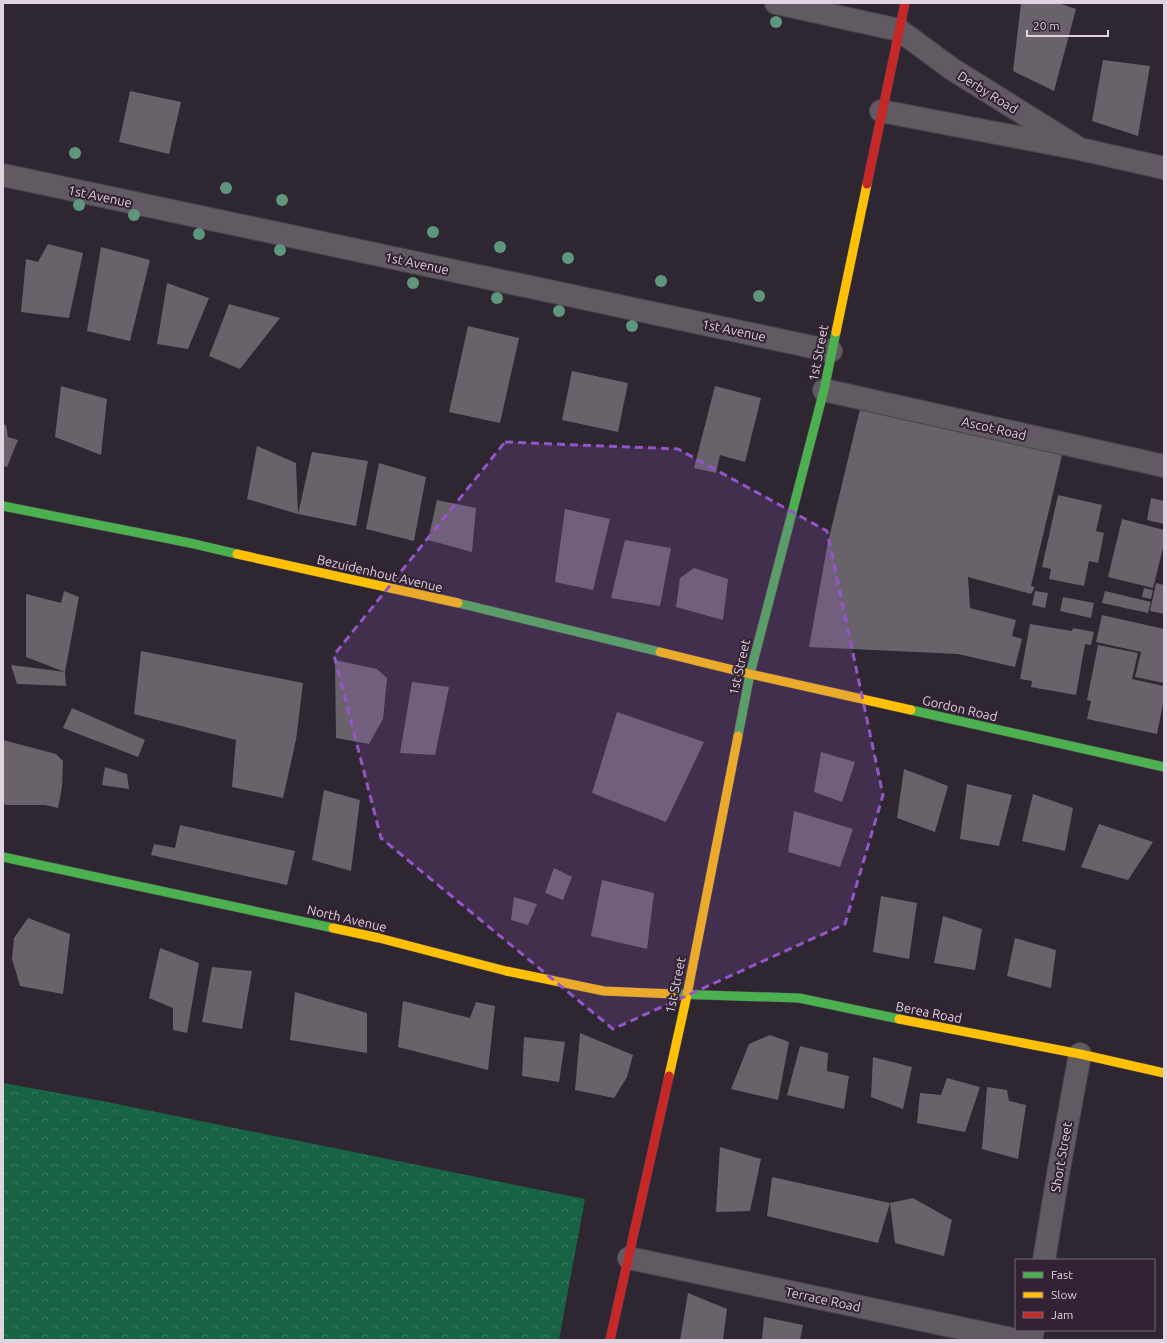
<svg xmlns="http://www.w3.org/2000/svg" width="1167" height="1343" viewBox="0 0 1167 1343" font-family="Ubuntu,sans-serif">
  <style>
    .forest { fill: url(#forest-crowns) }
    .building { fill: #69626b }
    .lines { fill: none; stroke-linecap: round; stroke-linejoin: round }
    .street-casing { stroke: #4b434c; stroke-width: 24 }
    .fast-casing { stroke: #4b434c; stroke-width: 10 }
    .slow-casing { stroke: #4b434c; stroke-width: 10 }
    .jam-casing { stroke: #4b434c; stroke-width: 10 }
    .street { stroke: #615a62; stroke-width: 22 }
    .fast { stroke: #4caf50; stroke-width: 9 }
    .slow { stroke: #ffc107; stroke-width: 9 }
    .jam { stroke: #c62828; stroke-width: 9 }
    .tree { fill: #5e977c }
    .marked { fill: #9456c7; fill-opacity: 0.2; stroke: #9456c7; stroke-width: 3; stroke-dasharray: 8 5; stroke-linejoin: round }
    .labels { text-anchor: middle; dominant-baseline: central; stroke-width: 4; stroke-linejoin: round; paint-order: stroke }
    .street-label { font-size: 13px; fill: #dfd4e0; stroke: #322234 }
  </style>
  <defs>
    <pattern id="forest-crowns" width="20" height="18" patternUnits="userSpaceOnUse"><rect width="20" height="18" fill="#176343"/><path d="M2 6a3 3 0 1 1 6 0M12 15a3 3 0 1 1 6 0" fill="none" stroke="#38785e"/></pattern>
  </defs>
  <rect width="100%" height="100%" fill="#2e2630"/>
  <path class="forest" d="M 3,1083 L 97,1100 L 585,1199 L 559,1340 L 3,1340 Z"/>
  <path class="building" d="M 1021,3 L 1058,3 L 1076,9 L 1054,91 L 1013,71 Z
    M 1103,60 L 1150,66 L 1138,136 L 1092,121 Z
    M 130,91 L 181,102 L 169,154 L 119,142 Z
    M 48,244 L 83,253 L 69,318 L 21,312 L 26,259 L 38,262 Z
    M 101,247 L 150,260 L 130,341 L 87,331 Z
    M 167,283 L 209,298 L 188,349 L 157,344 Z
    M 229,304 L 280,318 L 240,369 L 209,356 Z
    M 468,326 L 519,338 L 500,423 L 449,412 Z
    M 572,371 L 628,383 L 618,432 L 562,420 Z
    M 61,386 L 107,399 L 101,455 L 55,437 Z
    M 715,386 L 761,398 L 745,462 L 720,455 L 716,473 L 694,468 Z
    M 862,401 L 1063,451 L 1031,586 L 1035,587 L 1031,594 L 968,577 L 970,608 L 1016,620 L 1012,636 L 1022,639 L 1015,667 L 958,654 L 809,647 L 828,542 Z
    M 3,424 L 6,425 L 8,437 L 18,440 L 7,467 L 3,466 Z
    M 257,446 L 296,463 L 298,514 L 247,499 Z
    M 312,452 L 368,461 L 356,526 L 298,514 Z
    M 379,463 L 426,477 L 414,541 L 366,529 Z
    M 1058,495 L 1102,505 L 1096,531 L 1104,533 L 1098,563 L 1089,561 L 1084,586 L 1049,579 L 1051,569 L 1042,567 Z
    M 1151,498 L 1164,501 L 1164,524 L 1147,520 Z
    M 437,500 L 476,508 L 472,552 L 428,540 Z
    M 565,509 L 610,519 L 593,590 L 555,582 Z
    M 1122,519 L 1164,530 L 1164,544 L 1153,588 L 1108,577 Z
    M 625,540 L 671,548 L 660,606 L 611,598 Z
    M 694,568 L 728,579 L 723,620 L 676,607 L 680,578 Z
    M 1156,583 L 1164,585 L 1164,614 L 1150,611 Z
    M 1144,588 L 1153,590 L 1151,599 L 1142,597 Z
    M 64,591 L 79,597 L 65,672 L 26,657 L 26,594 L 61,603 Z
    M 1035,591 L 1048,593 L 1045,608 L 1032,605 Z
    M 1105,591 L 1151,602 L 1148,613 L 1102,603 Z
    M 1063,597 L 1094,603 L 1091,618 L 1060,611 Z
    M 1102,615 L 1164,629 L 1164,683 L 1135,677 L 1141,652 L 1096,642 Z
    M 1030,624 L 1072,631 L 1073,628 L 1094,632 L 1091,645 L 1085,644 L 1076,695 L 1031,687 L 1032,681 L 1020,679 Z
    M 1098,645 L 1138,653 L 1132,679 L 1164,686 L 1164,699 L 1157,734 L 1087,719 L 1091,701 L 1087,700 Z
    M 141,651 L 303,683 L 296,740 L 283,798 L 232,787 L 236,740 L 134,714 Z
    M 335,660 L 377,669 L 387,678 L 383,719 L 369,744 L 336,738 Z
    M 11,665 L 65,672 L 66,686 L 17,684 Z
    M 412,682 L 449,687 L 435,755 L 400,753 Z
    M 72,708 L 145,740 L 138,757 L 63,728 Z
    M 617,712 L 704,742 L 666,822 L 592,793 Z
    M 3,740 L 56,754 L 63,761 L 62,787 L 58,808 L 45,805 L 6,805 L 3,802 Z
    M 821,752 L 855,762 L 842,802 L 814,792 Z
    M 105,767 L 127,774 L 129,789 L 102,785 Z
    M 904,769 L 948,786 L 935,832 L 897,818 Z
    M 967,784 L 1012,795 L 999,846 L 960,839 Z
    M 324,790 L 360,800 L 351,871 L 312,860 Z
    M 1033,794 L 1073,808 L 1065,851 L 1022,841 Z
    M 794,811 L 853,829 L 840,867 L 788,852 Z
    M 1099,824 L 1153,842 L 1128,880 L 1081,867 Z
    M 180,825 L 295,851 L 287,885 L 151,855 L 154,844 L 175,848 Z
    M 554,868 L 572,877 L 563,900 L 545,893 Z
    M 602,880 L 654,893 L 647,949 L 591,936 Z
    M 881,896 L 917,903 L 909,959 L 873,952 Z
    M 514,897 L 537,904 L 528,925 L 511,920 Z
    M 943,916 L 982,929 L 975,970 L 934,963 Z
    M 28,918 L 70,934 L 63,994 L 20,986 L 12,959 L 14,938 Z
    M 1015,938 L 1056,950 L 1051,988 L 1007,976 Z
    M 160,948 L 199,963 L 187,1033 L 173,1030 L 173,1008 L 149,998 Z
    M 212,967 L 252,971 L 242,1029 L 202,1022 Z
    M 295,992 L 367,1013 L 367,1053 L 290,1040 Z
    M 403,1001 L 470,1018 L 476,1002 L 495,1006 L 488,1070 L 398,1047 Z
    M 580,1033 L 633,1055 L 627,1077 L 614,1098 L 575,1090 Z
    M 770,1035 L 789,1042 L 778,1100 L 731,1089 L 749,1044 Z
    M 524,1037 L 565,1042 L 559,1082 L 522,1076 Z
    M 800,1046 L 828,1053 L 827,1071 L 849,1076 L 844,1109 L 787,1095 Z
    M 873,1057 L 912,1067 L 903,1109 L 871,1097 Z
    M 947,1078 L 980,1087 L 965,1132 L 917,1123 L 920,1093 L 941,1095 Z
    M 987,1087 L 1007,1090 L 1009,1101 L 1026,1105 L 1018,1159 L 982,1149 Z
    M 720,1147 L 761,1159 L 750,1211 L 716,1212 Z
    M 772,1177 L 890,1203 L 878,1243 L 767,1216 Z
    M 913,1198 L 952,1220 L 944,1256 L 895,1243 L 890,1203 Z
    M 688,1293 L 727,1309 L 723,1340 L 680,1340 Z
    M 764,1317 L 803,1325 L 800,1340 L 762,1340 Z"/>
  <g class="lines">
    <defs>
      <path id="street" d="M 776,3 L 899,30 L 952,69 L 1080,149
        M 881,111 L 1080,149 L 1164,168
        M 3,175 L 831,351
        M 824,390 L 1164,466
        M 629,1258 L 1017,1340
        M 1044,1260 L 1059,1169 L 1080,1054
        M 1031,1340 L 1033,1330"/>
      <path id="fast" d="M 3,506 L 190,543 L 237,554
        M 458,603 L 660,652
        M 911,710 L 1164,767
        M 738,736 L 750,674 L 824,390 L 836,332
        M 3,857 L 333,928
        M 674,994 L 799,998 L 899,1019"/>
      <path id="slow" d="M 836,332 L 867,184
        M 237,554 L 458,603
        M 660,652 L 750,674 L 911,710
        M 333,928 L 379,938 L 506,971 L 604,991 L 674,994
        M 899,1019 L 1080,1054 L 1164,1073
        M 669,1076 L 687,995 L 738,736"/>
      <path id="jam" d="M 867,184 L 905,3
        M 610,1340 L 669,1076"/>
    </defs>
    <use href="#street" class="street-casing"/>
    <use href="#fast" class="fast-casing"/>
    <use href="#slow" class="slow-casing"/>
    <use href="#jam" class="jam-casing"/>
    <use href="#street" class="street"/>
    <use href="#fast" class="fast"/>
    <use href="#slow" class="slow"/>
    <use href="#jam" class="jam"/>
  </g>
  <g class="tree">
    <circle cx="776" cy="22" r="6"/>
    <circle cx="75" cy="153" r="6"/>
    <circle cx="226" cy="188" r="6"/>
    <circle cx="282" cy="200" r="6"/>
    <circle cx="79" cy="205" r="6"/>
    <circle cx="134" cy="215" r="6"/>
    <circle cx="433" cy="232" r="6"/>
    <circle cx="199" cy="234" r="6"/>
    <circle cx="500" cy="247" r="6"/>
    <circle cx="280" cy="250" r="6"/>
    <circle cx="568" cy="258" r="6"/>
    <circle cx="661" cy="281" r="6"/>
    <circle cx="413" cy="283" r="6"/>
    <circle cx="759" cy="296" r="6"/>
    <circle cx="497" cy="298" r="6"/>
    <circle cx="559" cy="311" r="6"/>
    <circle cx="632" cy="326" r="6"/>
  </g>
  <path class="marked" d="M 505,442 L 678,449 L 827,531 L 883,795 L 845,924 L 613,1029 L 381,838 L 334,655 Z"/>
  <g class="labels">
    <g class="street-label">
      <text transform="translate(988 92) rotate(32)">Derby Road</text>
      <text transform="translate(100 196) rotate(12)">1st Avenue</text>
      <text transform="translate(417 263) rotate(12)">1st Avenue</text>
      <text transform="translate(734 330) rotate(12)">1st Avenue</text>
      <text transform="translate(818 353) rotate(-79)">1st Street</text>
      <text transform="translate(994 428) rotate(13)">Ascot Road</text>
      <text transform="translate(380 573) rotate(13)">Bezuidenhout Avenue</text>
      <text transform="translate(739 667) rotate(-77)">1st Street</text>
      <text transform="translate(960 708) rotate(13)">Gordon Road</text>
      <text transform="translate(347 918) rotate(13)">North Avenue</text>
      <text transform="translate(675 985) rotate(-78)">1st Street</text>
      <text transform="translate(929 1012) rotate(11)">Berea Road</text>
      <text transform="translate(1061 1157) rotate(-80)">Short Street</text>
      <text transform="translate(823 1299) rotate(12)">Terrace Road</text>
    </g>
  </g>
  <rect width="1167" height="1343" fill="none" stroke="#dfd4e0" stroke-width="8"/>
  <rect x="1015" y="1259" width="140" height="72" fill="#322234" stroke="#776979"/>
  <rect x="1023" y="1272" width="20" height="6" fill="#4caf50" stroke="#776979"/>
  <text x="1051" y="1279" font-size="12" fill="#dfd4e0">Fast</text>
  <rect x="1023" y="1292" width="20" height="6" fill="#ffc107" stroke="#776979"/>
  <text x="1051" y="1299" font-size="12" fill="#dfd4e0">Slow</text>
  <rect x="1023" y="1312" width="20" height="6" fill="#c62828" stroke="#776979"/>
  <text x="1051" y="1319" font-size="12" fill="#dfd4e0">Jam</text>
  <path d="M1027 30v6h81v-6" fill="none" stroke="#dfd4e0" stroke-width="2"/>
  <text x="1033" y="30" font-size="12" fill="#dfd4e0" stroke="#322234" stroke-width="3" paint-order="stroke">20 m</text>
</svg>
